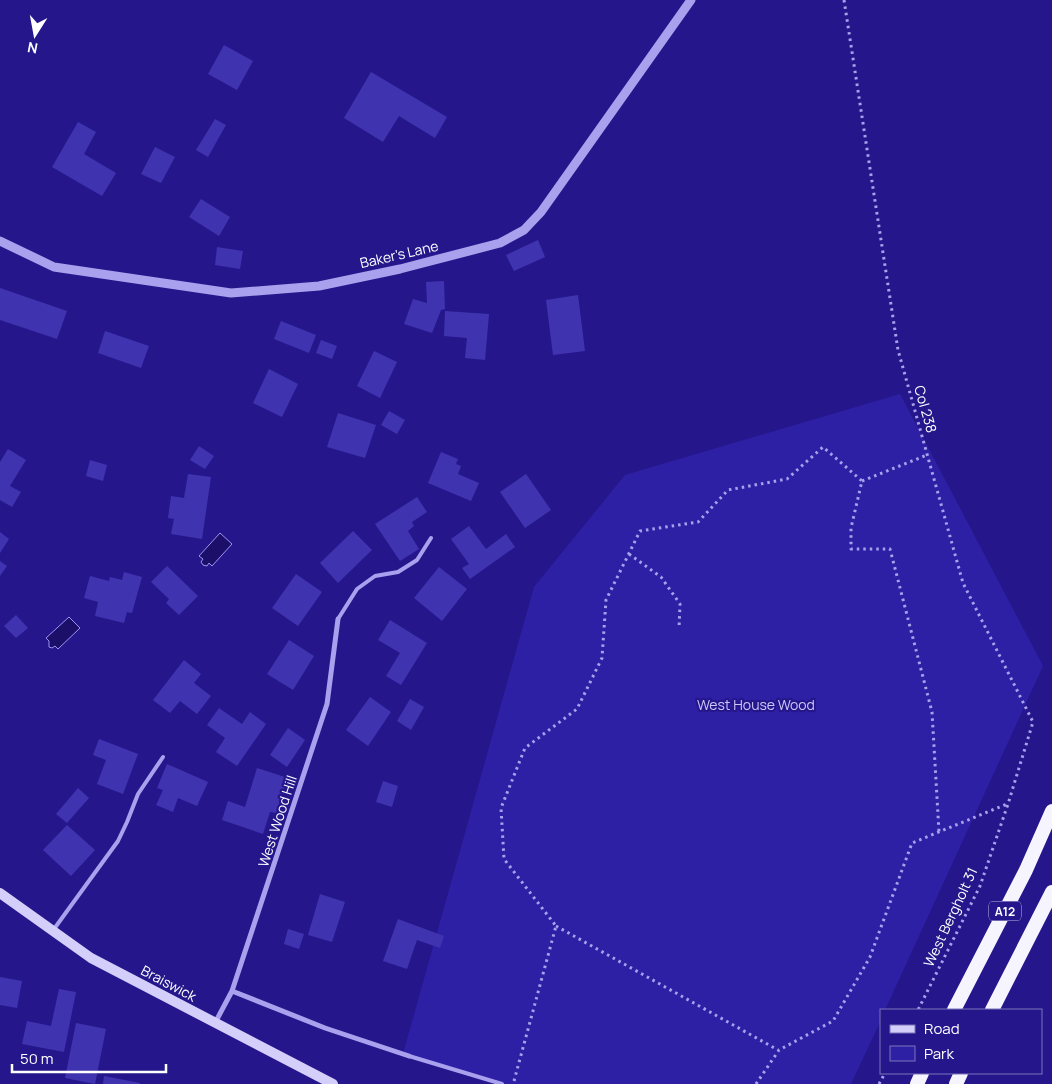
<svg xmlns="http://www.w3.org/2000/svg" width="1052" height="1084" viewBox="0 0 1052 1084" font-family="Manrope,sans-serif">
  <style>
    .green { fill: #2e20a5 }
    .water { fill: #1b0f69; stroke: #9c94f1 }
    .building { fill: #4033af }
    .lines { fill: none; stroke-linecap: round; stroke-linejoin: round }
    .path { stroke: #a9a1ee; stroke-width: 3; stroke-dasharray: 2.5 4; stroke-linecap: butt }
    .service { stroke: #a9a1ee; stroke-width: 4 }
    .minor { stroke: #a9a1ee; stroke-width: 5 }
    .tertiary { stroke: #a9a1ee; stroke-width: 9 }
    .secondary { stroke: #d4cefa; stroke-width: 10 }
    .trunk { stroke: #f6f4ff; stroke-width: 14 }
    .labels { text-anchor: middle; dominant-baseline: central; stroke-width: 4.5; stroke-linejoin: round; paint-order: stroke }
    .shield { fill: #25178b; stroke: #beb9dc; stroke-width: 1 }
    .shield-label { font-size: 12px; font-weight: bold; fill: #fff }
    .street-label { font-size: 14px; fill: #fff; stroke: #25178b }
    .park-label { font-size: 14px; fill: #ccc7fa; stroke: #25178b }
  </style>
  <rect width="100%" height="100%" fill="#25178b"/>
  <path class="green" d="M 900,394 L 1043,666 L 885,1010 L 881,1010 L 881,1020 L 851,1084 L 502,1084 L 403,1054 L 534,587 L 625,475 Z"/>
  <path class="water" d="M 220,533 L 232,544 L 212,566 L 209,563 L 207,566 L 203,565 L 201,562 L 203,559 L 199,556 Z
    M 69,617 L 80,628 L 58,649 L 55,646 L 52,648 L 49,647 L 49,641 L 46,638 Z"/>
  <path class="building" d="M 224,45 L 253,61 L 237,90 L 208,74 Z
    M 371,72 L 447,117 L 435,138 L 399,116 L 383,142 L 344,118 Z
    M 215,119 L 226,125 L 208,157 L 196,150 Z
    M 78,122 L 96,132 L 84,154 L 116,173 L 102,196 L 52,167 Z
    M 155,147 L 175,157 L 161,183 L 141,174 Z
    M 201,199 L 230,217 L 219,236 L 189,217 Z
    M 538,240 L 545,257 L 514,271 L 506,255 Z
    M 217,247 L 243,251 L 240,269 L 215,265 Z
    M 444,281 L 445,309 L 441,310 L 432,333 L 404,324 L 413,299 L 427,303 L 426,282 Z
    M 0,288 L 67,311 L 57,339 L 0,320 Z
    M 578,295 L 585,351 L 553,355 L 546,300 Z
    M 445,311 L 489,314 L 485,360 L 465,358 L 467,338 L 444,336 Z
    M 281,321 L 316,335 L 309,353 L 274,339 Z
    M 105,331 L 149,346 L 141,368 L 98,353 Z
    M 321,340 L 337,346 L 332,359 L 316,353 Z
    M 374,351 L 397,362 L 380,398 L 357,386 Z
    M 269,369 L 298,384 L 282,417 L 253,403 Z
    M 389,411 L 405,420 L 397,434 L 381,425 Z
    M 338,413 L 376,425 L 365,458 L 327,447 Z
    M 199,446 L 214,456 L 205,469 L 190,460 Z
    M 8,449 L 26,460 L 10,486 L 21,492 L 12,507 L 0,500 L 0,462 Z
    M 441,452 L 458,459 L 456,464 L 461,466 L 458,474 L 479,483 L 471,501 L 428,483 Z
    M 90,460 L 107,465 L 103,481 L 86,476 Z
    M 188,474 L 211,477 L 202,539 L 171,534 L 174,519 L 168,518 L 171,496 L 184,498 Z
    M 526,474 L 551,510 L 525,528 L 500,492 Z
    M 417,497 L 427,512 L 412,522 L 414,526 L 408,531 L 419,549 L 400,561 L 375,524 Z
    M 469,526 L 486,549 L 506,534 L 515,547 L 470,579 L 462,568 L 469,564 L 451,539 Z
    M 353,531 L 372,550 L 338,583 L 320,563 Z
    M 0,532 L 9,539 L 0,553 Z
    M 0,561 L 7,566 L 0,576 Z
    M 167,566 L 198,596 L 179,615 L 166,603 L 169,599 L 151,582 Z
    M 439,567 L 467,589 L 442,621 L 414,598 Z
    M 124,572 L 142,577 L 132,613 L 127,612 L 124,623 L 95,616 L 98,602 L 84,598 L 90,576 L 109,581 L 110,577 L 122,580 Z
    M 296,574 L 322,592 L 298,626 L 272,608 Z
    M 16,615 L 28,628 L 16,638 L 4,626 Z
    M 390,620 L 427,643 L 401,685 L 386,676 L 400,653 L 378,640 Z
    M 289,640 L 314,656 L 293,690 L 267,674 Z
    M 184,660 L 201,674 L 194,683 L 211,696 L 197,714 L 180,701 L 170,713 L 153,700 Z
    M 370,697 L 391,712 L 368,746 L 346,730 Z
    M 410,699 L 424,707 L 411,730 L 397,721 Z
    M 219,708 L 242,724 L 250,712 L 266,724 L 237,766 L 216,752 L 225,738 L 207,725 Z
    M 288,728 L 305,740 L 287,767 L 270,755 Z
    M 99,739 L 138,754 L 123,794 L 97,784 L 106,760 L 93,755 Z
    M 167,764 L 208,782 L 197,806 L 178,798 L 173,812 L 156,805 L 163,790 L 157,788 Z
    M 257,768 L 288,778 L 276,813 L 270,812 L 263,834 L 222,820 L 228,801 L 245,807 Z
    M 383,781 L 398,786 L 392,807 L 376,802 Z
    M 78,788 L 89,798 L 67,823 L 56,814 Z
    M 67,825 L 95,850 L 71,876 L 43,850 Z
    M 320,894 L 345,902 L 332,942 L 308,935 Z
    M 398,919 L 444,936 L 440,948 L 417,940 L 407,969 L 383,961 Z
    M 288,929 L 304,934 L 299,949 L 284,944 Z
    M 0,977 L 22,981 L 17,1008 L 0,1005 Z
    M 59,989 L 76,992 L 64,1052 L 22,1044 L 27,1021 L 51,1026 Z
    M 76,1023 L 106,1029 L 95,1084 L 65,1078 Z
    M 104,1076 L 140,1083 L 140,1084 L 103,1084 Z"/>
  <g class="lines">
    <path class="path" d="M 844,0 L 898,350 L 963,583 L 1033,722 L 1008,804 L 980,886 L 918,1010
      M 862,481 L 927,455
      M 629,554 L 661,577 L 680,604 L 679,629
      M 556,926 L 778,1050
      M 514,1081 L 556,926 L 504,859 L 501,808 L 525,748 L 577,709 L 602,658 L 606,600 L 640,531 L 698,522 L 728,490 L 787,479 L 823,447 L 862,481 L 851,528 L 851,549 L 890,549 L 932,712 L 939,832
      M 756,1084 L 779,1050 L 833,1021 L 870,957 L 912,843 L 1007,804
      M 879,1084 L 885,1073"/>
    <path class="service" d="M 338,619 L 357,589 L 375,576 L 398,572 L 417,560 L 431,538
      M 54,929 L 118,841 L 127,822 L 138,794 L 163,757
      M 409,1056 L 502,1084"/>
    <path class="minor" d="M 232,991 L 325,1028 L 409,1056
      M 215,1023 L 232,991 L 327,704 L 338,619"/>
    <path class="tertiary" d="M 0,241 L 54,267 L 231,293 L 319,286 L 400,269 L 500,243 L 524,230 L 541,212 L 691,0"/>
    <path class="secondary" d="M 0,893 L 91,958 L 333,1084"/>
    <path class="trunk" d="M 954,1010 L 1026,870 L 1052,811
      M 992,1010 L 1052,892
      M 917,1084 L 922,1073
      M 956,1084 L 961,1073"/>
  </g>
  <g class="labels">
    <rect class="shield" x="989" y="901.5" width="32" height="19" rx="4"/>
    <g class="shield-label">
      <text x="1005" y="911">A12</text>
    </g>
    <g class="street-label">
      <text transform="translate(399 254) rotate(-13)">Baker's Lane</text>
      <text transform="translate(926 409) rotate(74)">Col 238</text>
      <text transform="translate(277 821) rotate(-72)">West Wood Hill</text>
      <text transform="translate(950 917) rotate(-65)">West Bergholt 31</text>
      <text transform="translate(169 983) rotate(28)">Braiswick</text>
    </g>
    <g class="park-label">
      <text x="756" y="704">West House Wood</text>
    </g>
  </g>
  <rect x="880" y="1009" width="162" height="65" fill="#25178b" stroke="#7c74b9"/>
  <rect x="890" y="1025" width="25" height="8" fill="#d4cefa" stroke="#7c74b9"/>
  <text x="924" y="1034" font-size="15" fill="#ffffff">Road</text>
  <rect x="890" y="1046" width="25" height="15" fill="#2e20a5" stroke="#7c74b9"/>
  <text x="924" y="1059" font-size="15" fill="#ffffff">Park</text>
  <g transform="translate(35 35) rotate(191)" stroke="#25178b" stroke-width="4" paint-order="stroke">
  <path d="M0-4L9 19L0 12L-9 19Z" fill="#ffffff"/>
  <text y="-8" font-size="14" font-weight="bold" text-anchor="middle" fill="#ffffff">N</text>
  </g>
  <path d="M12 1064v8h154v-8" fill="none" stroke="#ffffff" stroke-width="2.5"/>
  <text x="20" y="1064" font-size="15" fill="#ffffff" stroke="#25178b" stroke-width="4" paint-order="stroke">50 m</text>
</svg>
